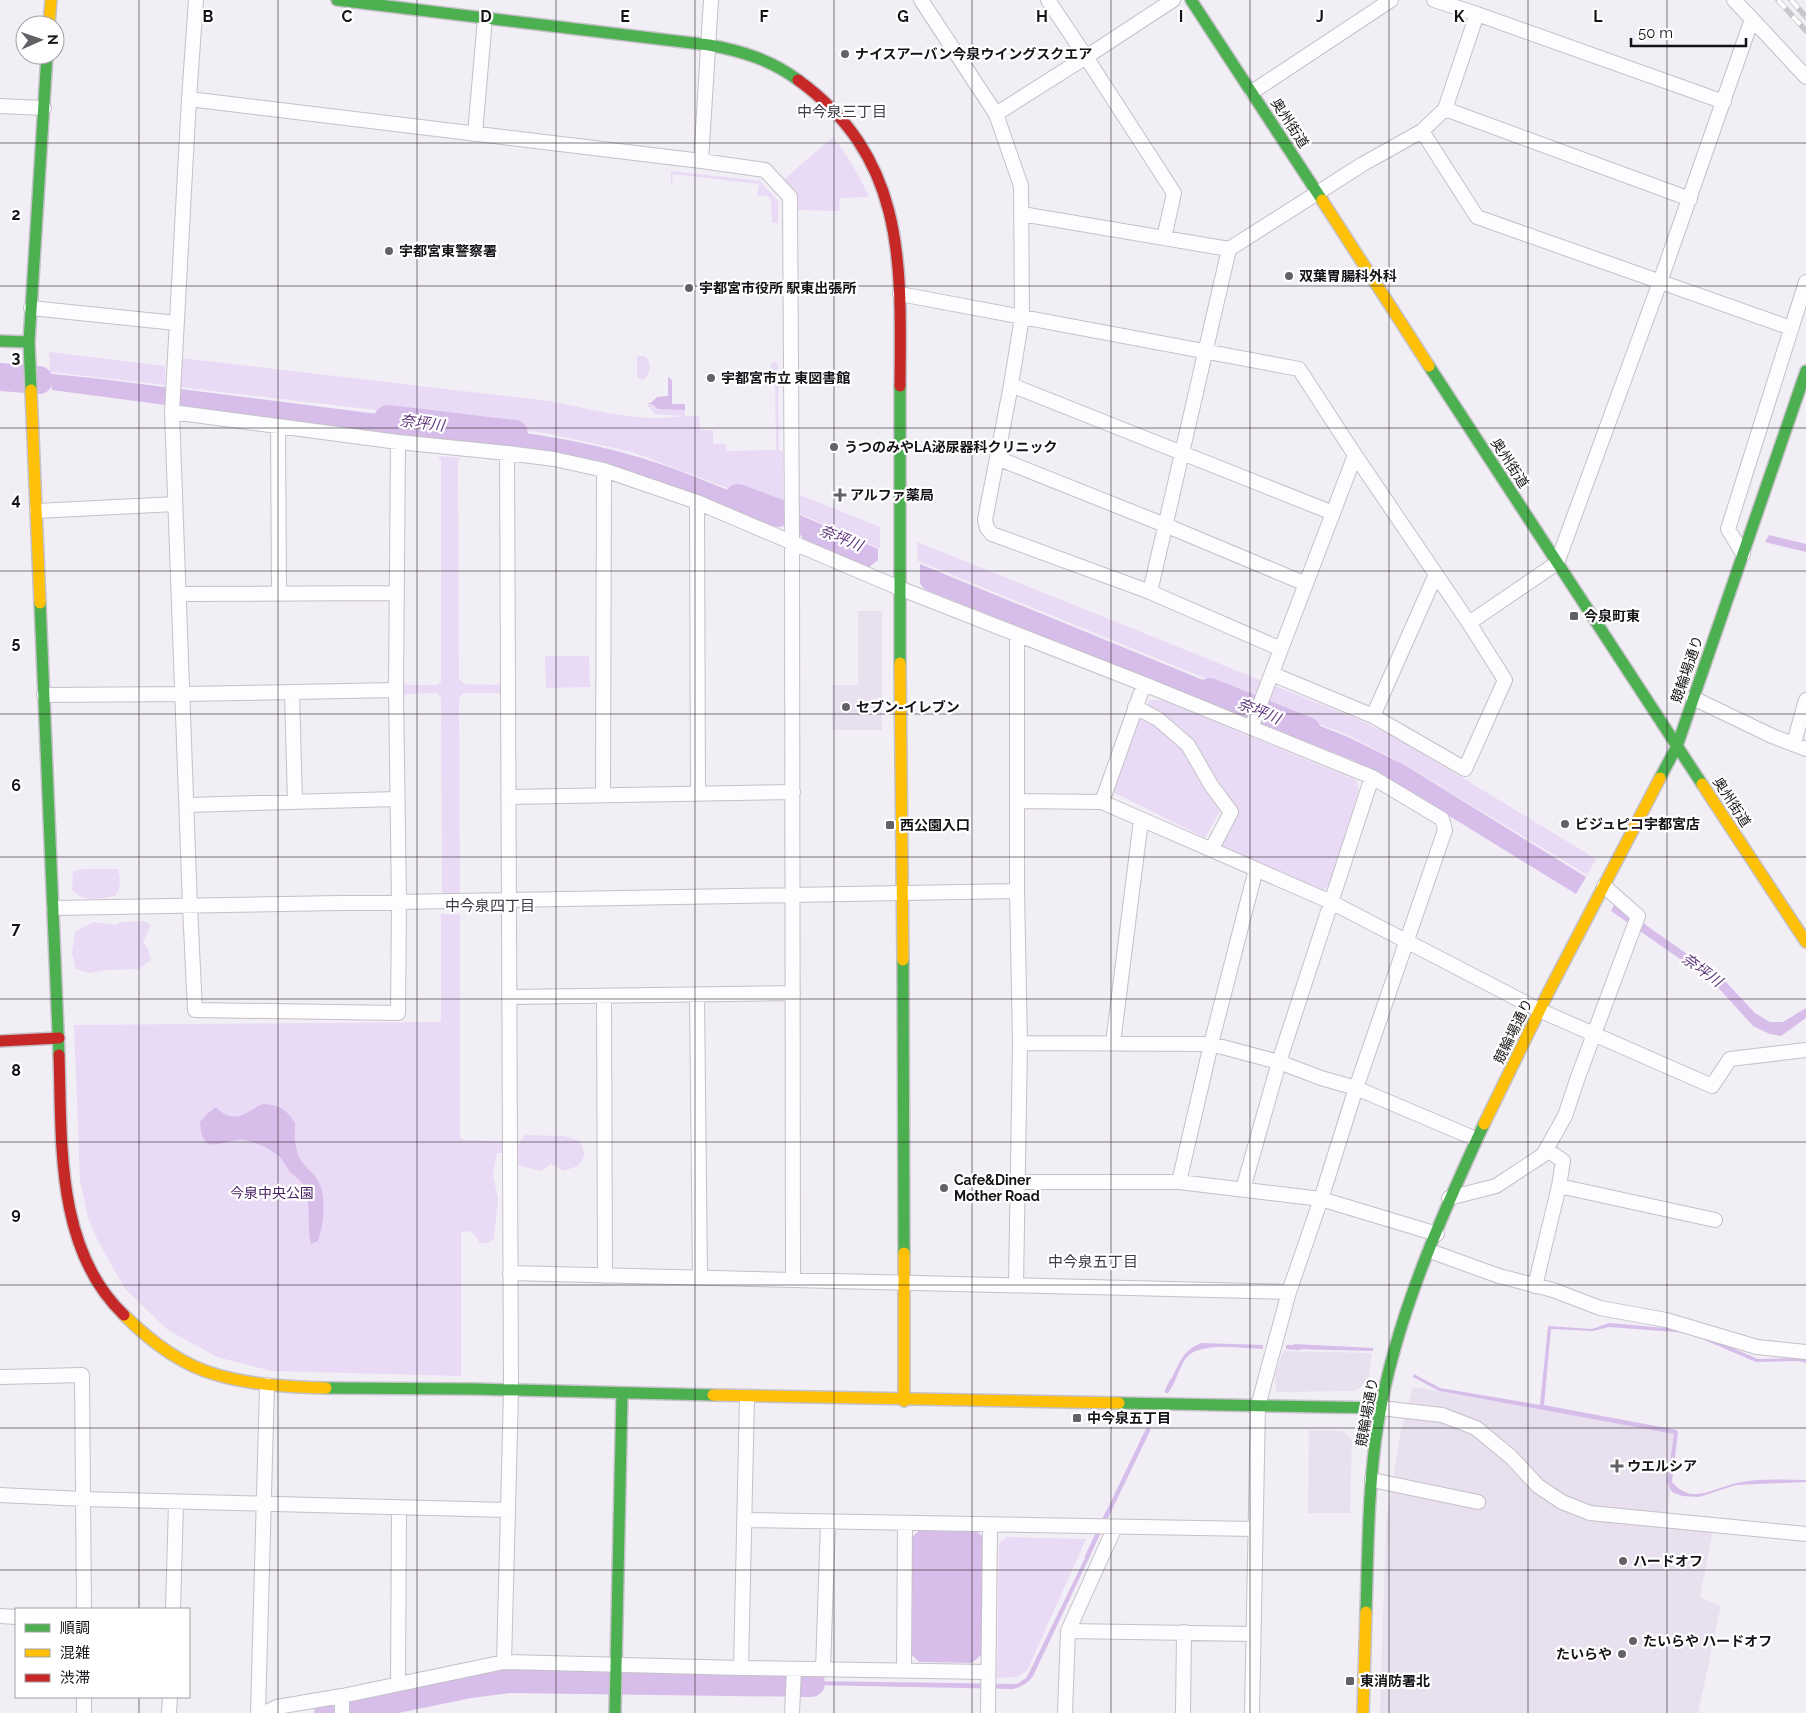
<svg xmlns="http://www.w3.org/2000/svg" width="1806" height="1713" viewBox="0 0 1806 1713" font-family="Raleway,'Noto Sans JP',sans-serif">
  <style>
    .built { fill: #e8e0ef }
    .green { fill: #e9dbf5 }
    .water { fill: #d7beea }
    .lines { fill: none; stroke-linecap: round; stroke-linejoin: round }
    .stream { stroke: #d7beea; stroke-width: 4.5 }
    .river { stroke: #d7beea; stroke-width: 28 }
    .street-casing { stroke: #c4c1c7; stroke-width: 16 }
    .fast-casing { stroke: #c4c1c7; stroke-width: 14 }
    .slow-casing { stroke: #c4c1c7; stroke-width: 14 }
    .jam-casing { stroke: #c4c1c7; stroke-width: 14 }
    .street { stroke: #fdfcfe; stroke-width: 14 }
    .fast { stroke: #4caf50; stroke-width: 11 }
    .slow { stroke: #ffc107; stroke-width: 11 }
    .jam { stroke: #c62828; stroke-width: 11 }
    .rail-casing { stroke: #c8c6c9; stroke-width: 5.5 }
    .rail { stroke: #fff; stroke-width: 4; stroke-dasharray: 11; stroke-linecap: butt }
    .grid { fill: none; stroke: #161318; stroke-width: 1; stroke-opacity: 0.55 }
    .poi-dot { fill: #636066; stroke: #fff; stroke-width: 2 }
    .labels { text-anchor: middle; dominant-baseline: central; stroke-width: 4.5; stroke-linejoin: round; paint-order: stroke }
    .poi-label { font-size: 14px; font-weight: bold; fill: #161318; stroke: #fff; text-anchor: start }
    .street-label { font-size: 14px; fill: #161318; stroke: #fff }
    .park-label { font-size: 14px; fill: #471d62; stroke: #fff }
    .neighbourhood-label { font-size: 15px; fill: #423c48; stroke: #fff }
    .water-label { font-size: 15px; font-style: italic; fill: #5d347a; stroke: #fff }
    .grid-label { font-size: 16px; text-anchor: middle; font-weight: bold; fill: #161318; stroke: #fff; stroke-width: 4.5; stroke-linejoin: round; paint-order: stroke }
  </style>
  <rect width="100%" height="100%" fill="#f2eef6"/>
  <path class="built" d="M 858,611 L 882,611 L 882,730 L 832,730 L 832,685 L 858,685 Z
    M 1283,1351 L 1372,1353 L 1368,1381 L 1355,1391 L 1276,1392 L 1275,1375 Z
    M 1413,1387 L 1677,1434 L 1666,1524 L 1713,1530 L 1700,1597 L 1721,1606 L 1698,1713 L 1380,1713 L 1386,1524 L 1400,1435 Z
    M 1309,1430 L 1343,1431 L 1352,1440 L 1350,1513 L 1308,1513 Z"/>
  <path class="green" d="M 833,137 C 848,156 859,175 869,197 L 840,198 L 839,211 L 791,210 L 782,181 Z
    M 671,171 L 760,181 L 778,201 L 778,223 L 772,223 L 771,200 L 768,196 L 757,196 L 759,184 L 673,174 L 672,185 L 671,184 Z
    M 49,352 L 165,366 L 165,385 L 50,372 Z
    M 637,355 L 646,357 C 652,365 651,373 643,380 L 637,378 Z
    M 181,358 L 549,401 C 592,409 638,423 682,416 L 655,414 L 647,405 L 652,404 L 658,409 L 685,410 L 685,416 L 699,416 L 700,430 L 713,430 L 713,444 L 726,444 L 726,451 L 776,450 L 775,376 L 771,376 L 771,363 L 775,362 L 778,366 L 779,450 L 783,451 L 783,509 L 632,452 L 545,433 L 477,424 L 474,446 L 424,440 L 427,416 L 180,387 Z
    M 438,456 L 461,458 L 458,461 L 459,679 L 464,684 L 497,685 L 501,682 L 501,697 L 498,693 L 463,693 L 459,698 L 460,893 L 442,893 L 441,698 L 437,693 L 407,694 L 404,697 L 404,682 L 407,685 L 437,685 L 441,682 L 441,460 Z
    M 798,494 L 880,527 L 880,549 L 798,513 Z
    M 917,542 L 1360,720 L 1402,741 L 1596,859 L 1587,875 L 1404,764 L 1348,735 L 1275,707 L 1267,728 L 1241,716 L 1249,696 L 918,561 Z
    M 545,656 L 589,656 L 590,687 L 546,688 Z
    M 1150,700 L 1162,700 L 1356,780 L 1359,790 L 1329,887 L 1319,892 L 1220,848 L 1218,843 L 1237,811 L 1191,741 L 1167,718 L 1147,704 Z
    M 1139,713 L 1174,736 L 1222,808 L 1205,838 L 1111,791 Z
    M 84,869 L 118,869 C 120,880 122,887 115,896 C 98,899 85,903 72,890 L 73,871 Z
    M 441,914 L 460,914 L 460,1137 L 464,1140 L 502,1141 L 502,1153 L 497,1153 L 493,1175 L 498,1199 L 494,1239 L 488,1243 L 480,1243 C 474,1234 473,1229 461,1232 L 461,1376 L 271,1371 L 217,1357 L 168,1330 L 125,1289 L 97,1239 L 88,1218 L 80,1180 L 74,1025 L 441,1022 Z
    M 144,921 L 151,925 L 143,942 L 148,949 L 151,960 L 139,969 L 105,970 L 89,973 L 76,969 L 72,953 L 75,932 L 93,922 L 116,925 L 121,922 Z
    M 525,1135 L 564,1136 L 580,1141 L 585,1155 L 578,1166 L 563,1171 L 551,1164 L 541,1171 L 517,1165 L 516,1147 Z
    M 1007,1537 L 1086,1539 L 1027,1671 L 1017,1677 L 997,1678 L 999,1543 Z"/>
  <path class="water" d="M 52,374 L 93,378 L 425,420 L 422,439 L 52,390 Z
    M 668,377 L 672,380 L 672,404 L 685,404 L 685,410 L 658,409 L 652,404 L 647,404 L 652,402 L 657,397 L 668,396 Z
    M 478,426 C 527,433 576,440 624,453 C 674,466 723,489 771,507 L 771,527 L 660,482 L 476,443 Z
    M 800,515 L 878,549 L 878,560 L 868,568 L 804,540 L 799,533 Z
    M 1769,535 L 1806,544 L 1806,552 L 1765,542 Z
    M 920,564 L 1247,698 L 1240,715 L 924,589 L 920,583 Z
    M 1275,708 L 1348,737 L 1403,764 L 1586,877 L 1576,894 L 1391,780 L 1352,760 L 1268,727 Z
    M 1616,901 L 1650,928 L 1724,980 L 1755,1013 L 1770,1022 L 1783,1022 L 1806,1008 L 1806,1018 L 1781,1036 L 1770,1034 L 1753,1026 L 1713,982 L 1611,911 Z
    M 262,1104 C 277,1104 287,1109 295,1123 C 295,1132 294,1142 297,1151 C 300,1162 307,1168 315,1176 C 328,1192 324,1224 318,1241 L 311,1244 C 306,1225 313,1200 302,1183 C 299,1179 294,1176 291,1173 C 286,1168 284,1161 280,1157 C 273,1150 258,1143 249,1141 C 228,1134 202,1163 200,1122 L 207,1114 L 216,1107 C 233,1125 244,1114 262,1104 Z
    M 1609,1323 L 1690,1330 L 1758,1359 L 1800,1358 L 1806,1359 L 1806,1363 L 1799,1361 L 1756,1362 L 1688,1333 L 1609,1327 L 1593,1331 L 1551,1329 L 1544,1405 L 1677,1430 L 1678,1433 L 1672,1482 C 1677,1488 1684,1493 1692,1494 C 1707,1495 1722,1486 1737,1483 C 1759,1478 1784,1480 1806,1480 L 1806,1482 L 1736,1485 L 1699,1497 L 1682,1496 L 1672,1492 L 1667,1482 L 1674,1434 L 1439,1391 L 1413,1377 L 1414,1374 L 1440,1388 L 1540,1405 L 1548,1326 L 1592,1329 Z
    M 1202,1343 L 1263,1345 L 1263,1349 C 1242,1349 1200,1341 1186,1358 C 1180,1366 1177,1378 1172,1387 L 1168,1386 C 1178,1367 1181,1350 1202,1343 Z
    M 1294,1344 L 1373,1348 L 1373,1351 L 1293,1349 Z
    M 1143,1435 L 1147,1437 L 1108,1518 L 1104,1516 Z
    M 921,1529 L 976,1530 L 983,1537 L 982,1654 L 972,1663 L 919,1662 L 911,1654 L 911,1538 Z
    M 1088,1552 L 1091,1554 L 1033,1676 C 1028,1683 1022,1687 1013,1689 L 811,1685 L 812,1681 L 1017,1684 L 1026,1678 L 1029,1673 Z
    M 649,1677 L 769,1680 L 768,1684 L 649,1681 Z
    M 506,1678 L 589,1679 L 589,1684 L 505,1681 L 358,1709 L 357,1706 Z"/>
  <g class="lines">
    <path class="stream" d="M 1288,1347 L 1299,1348
      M 1167,1391 L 1172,1381
      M 1143,1440 L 1148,1430
      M 1087,1557 L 1108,1512"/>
    <path class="river" d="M 0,377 L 39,380
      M 388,419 L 514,434
      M 738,498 L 778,513
      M 1210,692 L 1307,731
      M 328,1713 L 470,1684 L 508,1679 L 811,1683"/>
    <defs>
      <path id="street" d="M 196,0 L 189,99 L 172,412 L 398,442 L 507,453 L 554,459 L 604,470 L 697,502 L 899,588 L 1144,684 L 1372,777 L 1442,819 L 1445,830 L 1356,1088 L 1321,1199 L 1289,1292 L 1258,1406 L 1252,1713
        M 921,0 L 996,114 L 1021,186 L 1022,317 L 1011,385 L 985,520 L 987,528 L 992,534 L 1150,592 L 1281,649 L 1333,513 L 1011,385
        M 1048,0 L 1086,57 L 1173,0
        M 1477,14 L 1724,102
        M 1752,19 L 1806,77
        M 1252,92 L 1391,0
        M 189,99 L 701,161 L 765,170 L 790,197 L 792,542 L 793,1279
        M 0,106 L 44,108
        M 1445,109 L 1690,199
        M 996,114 L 1086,57 L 1174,193 L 1164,238
        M 1422,131 L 1477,217 L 1791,328
        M 475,134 L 485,18
        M 701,161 L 711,0
        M 1022,214 L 1229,249
        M 900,294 L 1299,369 L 1355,455 L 1333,513
        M 31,308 L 176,323
        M 172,412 L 190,907 L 195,1010 L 398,1013 L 399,903 L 396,690 L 398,442
        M 278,426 L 279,593
        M 997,458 L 1165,525 L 1306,584
        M 697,502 L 698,793
        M 37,511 L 175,504
        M 1743,554 L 1728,529 L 1806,282
        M 1150,592 L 1229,249 L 1363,164 L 1422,131 L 1445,109 L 1477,14 L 1434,0
        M 179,594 L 397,593
        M 1469,623 L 1557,563 L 1660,282 L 1752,19 L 1734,0
        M 1272,674 L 1373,716 L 1465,769 L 1505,680 L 1469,623 L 1355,455
        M 292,692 L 295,802
        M 44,695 L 183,694 L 396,690
        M 1693,698 L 1772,736 L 1806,749
        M 1135,707 L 1158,719 L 1188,745 L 1211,785 L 1231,812 L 1211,850
        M 1373,716 L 1436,574
        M 1251,728 L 1281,649
        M 1794,743 L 1806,700
        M 603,795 L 604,470
        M 508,797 L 793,792
        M 1017,801 L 1102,802 L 1331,902 L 1539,1010 L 1712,1086 L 1730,1059 L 1806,1050
        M 1102,802 L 1144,684
        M 187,805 L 397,799
        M 1256,869 L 1211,1044 L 1179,1182 L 1321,1199 L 1437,1234
        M 54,908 L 1017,891
        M 697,995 L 700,1277
        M 604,996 L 605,1276
        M 509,997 L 793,993
        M 1020,1043 L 1211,1044 L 1279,1062 L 1321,1078 L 1356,1088 L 1476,1139
        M 1113,1043 L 1141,820
        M 1018,1182 L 1179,1182
        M 1559,1186 L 1715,1220
        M 1243,1189 L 1279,1062 L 1372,777
        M 1449,1198 L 1496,1186 L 1543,1155 L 1565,1116 L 1578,1077 L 1638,916 L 1604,886
        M 1430,1251 L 1499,1276 L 1553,1290 L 1600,1308 L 1666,1320 L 1757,1347 L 1806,1352
        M 510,1273 L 1289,1292
        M 1016,1285 L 1020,1043 L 1017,891 L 1017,634
        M 1535,1286 L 1559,1186 L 1563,1161 L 1546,1149
        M 0,1377 L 82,1375 L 84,1609
        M 1381,1408 L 1442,1415 L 1476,1428 L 1511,1457 L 1538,1486 L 1562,1502 L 1590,1513 L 1806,1534
        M 1372,1480 L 1478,1502
        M 0,1495 L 83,1499 L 508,1510 L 511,1390 L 507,453
        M 744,1520 L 1255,1529
        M 1115,1527 L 1068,1631 L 1253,1634
        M 173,1609 L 176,1502
        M 0,1616 L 16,1617
        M 504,1662 L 508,1510
        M 741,1668 L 988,1672
        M 823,1669 L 828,1522
        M 904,1671 L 905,1523
        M 398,1684 L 399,1507
        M 84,1713 L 84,1697
        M 169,1713 L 170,1697
        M 258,1713 L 267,1385
        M 264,1713 L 277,1707 L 342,1696 L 504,1662 L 741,1668 L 747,1397
        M 342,1713 L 342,1696
        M 792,1713 L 794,1669
        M 988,1713 L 990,1525
        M 1065,1713 L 1068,1631
        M 1183,1713 L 1184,1632"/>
      <path id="fast" d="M 337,0 L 709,45 C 742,51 771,60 798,80
        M 1191,0 L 1322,200
        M 0,341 L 29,342
        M 1429,366 L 1677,746 L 1660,778
        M 31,390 L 29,342 L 47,55
        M 40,603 L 59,1055
        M 900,663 L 900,386
        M 1702,784 L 1677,746 L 1806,371
        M 903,960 L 904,1253
        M 326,1388 L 475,1389 L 713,1395
        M 1119,1403 L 1381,1408
        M 1366,1612 C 1368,1550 1368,1485 1378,1423 C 1395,1319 1440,1219 1484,1124
        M 615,1713 L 622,1394"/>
      <path id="slow" d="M 49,25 L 51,0
        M 1322,200 L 1429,366
        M 31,390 L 40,603
        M 900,663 L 903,960
        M 1702,784 L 1806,942
        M 1484,1124 L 1549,991 L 1660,778
        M 124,1315 C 149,1340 180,1364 214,1374 C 250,1385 289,1387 326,1388
        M 713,1395 L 1119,1403
        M 904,1401 L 904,1253
        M 1363,1713 L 1366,1612"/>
      <path id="jam" d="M 798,80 C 907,159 901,264 900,386
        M 0,1041 L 59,1038
        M 59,1055 C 62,1142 55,1249 124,1315"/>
    </defs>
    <use href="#street" class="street-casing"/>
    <use href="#fast" class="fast-casing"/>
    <use href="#slow" class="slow-casing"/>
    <use href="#jam" class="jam-casing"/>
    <use href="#street" class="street"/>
    <use href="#fast" class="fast"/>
    <use href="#slow" class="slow"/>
    <use href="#jam" class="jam"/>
    <defs>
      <path id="rail" d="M 1778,0 L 1806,31
        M 1791,0 L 1806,17"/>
    </defs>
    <use href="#rail" class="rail-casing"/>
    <use href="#rail" class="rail"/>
  </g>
  <path class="grid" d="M 139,0 L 139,1609M 278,0 L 278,1713M 417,0 L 417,1713M 556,0 L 556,1713M 695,0 L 695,1713M 834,0 L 834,1713M 972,0 L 972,1713M 1111,0 L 1111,1713M 1250,0 L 1250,1713M 1389,0 L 1389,1713M 1528,0 L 1528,1713M 1667,0 L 1667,1713M 0,143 L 1806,143M 0,286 L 1806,286M 0,428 L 1806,428M 0,571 L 1806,571M 0,714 L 1806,714M 0,857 L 1806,857M 0,999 L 1806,999M 0,1142 L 1806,1142M 0,1285 L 1806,1285M 0,1428 L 1806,1428M 0,1570 L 1806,1570M 139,1697 L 139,1713"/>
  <g class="poi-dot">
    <circle cx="845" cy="54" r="5"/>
    <circle cx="389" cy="251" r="5"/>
    <circle cx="1289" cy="276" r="5"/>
    <circle cx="689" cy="288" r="5"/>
    <circle cx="711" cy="378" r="5"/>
    <circle cx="834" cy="447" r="5"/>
    <path d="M837.5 487.5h5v5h5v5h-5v5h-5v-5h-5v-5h5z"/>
    <rect x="1569" y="611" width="10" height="10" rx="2.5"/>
    <circle cx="846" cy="707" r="5"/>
    <circle cx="1565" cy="824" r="5"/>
    <rect x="885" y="820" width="10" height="10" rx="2.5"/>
    <circle cx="944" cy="1188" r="5"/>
    <rect x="1072" y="1413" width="10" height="10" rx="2.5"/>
    <path d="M1614.5 1458.5h5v5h5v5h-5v5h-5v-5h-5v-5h5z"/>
    <circle cx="1623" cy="1561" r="5"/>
    <circle cx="1633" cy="1641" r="5"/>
    <circle cx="1622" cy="1654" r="5"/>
    <rect x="1345" y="1676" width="10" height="10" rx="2.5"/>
  </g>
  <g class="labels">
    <g class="poi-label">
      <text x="855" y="54">ナイスアーバン今泉ウイングスクエア</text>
      <text x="399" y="251">宇都宮東警察署</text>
      <text x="1299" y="276">双葉胃腸科外科</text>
      <text x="699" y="288">宇都宮市役所 駅東出張所</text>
      <text x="721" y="378">宇都宮市立 東図書館</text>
      <text x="844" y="447">うつのみやLA泌尿器科クリニック</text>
      <text x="850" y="495">アルファ薬局</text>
      <text x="1584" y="616">今泉町東</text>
      <text x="856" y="707">セブン-イレブン</text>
      <text x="1575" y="824">ビジュピコ宇都宮店</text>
      <text x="900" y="825">西公園入口</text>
      <text x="954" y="1180">Cafe&amp;Diner<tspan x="954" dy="16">Mother Road</tspan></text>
      <text x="1087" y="1418">中今泉五丁目</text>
      <text x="1627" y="1466">ウエルシア</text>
      <text x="1633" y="1561">ハードオフ</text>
      <text x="1643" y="1641">たいらや ハードオフ</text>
      <text x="1612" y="1654" text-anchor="end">たいらや</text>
      <text x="1360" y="1681">東消防署北</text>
    </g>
    <g class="street-label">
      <text transform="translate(1290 123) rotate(57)">奥州街道</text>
      <text transform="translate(1510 463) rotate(57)">奥州街道</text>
      <text transform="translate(1687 669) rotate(-71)">競輪場通り</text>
      <text transform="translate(1732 802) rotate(57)">奥州街道</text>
      <text transform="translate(1513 1031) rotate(-64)">競輪場通り</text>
      <text transform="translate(1367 1412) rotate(-80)">競輪場通り</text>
    </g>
    <g class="park-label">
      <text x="272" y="1193">今泉中央公園</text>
    </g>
    <g class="neighbourhood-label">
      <text x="842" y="112">中今泉三丁目</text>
      <text x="490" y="906">中今泉四丁目</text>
      <text x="1093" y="1262">中今泉五丁目</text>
    </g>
    <g class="water-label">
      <text transform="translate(422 423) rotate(7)">奈坪川</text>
      <text transform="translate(841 538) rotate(22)">奈坪川</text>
      <text transform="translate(1259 711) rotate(22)">奈坪川</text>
      <text transform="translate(1702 970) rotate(36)">奈坪川</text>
    </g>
  </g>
  <g class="grid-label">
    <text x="208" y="22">B</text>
    <text x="347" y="22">C</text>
    <text x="486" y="22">D</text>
    <text x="625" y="22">E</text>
    <text x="764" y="22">F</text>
    <text x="903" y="22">G</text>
    <text x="1042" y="22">H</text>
    <text x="1181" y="22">I</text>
    <text x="1320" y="22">J</text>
    <text x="1459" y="22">K</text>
    <text x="1598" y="22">L</text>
    <text x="16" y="220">2</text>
    <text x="16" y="363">3</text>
    <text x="16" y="505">4</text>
    <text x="16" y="648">5</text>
    <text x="16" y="791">6</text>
    <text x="16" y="934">7</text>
    <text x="16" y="1076">8</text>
    <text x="16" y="1219">9</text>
  </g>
  <rect x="15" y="1608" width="175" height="90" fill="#ffffff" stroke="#a2a1a3"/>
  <rect x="25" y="1624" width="25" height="8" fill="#4caf50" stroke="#a2a1a3"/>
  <text x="60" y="1633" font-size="15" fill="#161318">順調</text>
  <rect x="25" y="1649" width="25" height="8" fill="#ffc107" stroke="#a2a1a3"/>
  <text x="60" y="1658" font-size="15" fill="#161318">混雑</text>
  <rect x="25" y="1674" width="25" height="8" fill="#c62828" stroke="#a2a1a3"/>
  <text x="60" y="1683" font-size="15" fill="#161318">渋滞</text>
  <g transform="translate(40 40) rotate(88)"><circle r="24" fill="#ffffff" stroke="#a2a1a3"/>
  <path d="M0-4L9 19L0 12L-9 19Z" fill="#636066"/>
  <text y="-8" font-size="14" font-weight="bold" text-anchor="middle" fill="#161318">N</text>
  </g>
  <path d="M1631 38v8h115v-8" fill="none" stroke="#161318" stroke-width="2.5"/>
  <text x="1638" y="38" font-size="15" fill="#161318" stroke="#ffffff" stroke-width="4" paint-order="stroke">50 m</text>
</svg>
